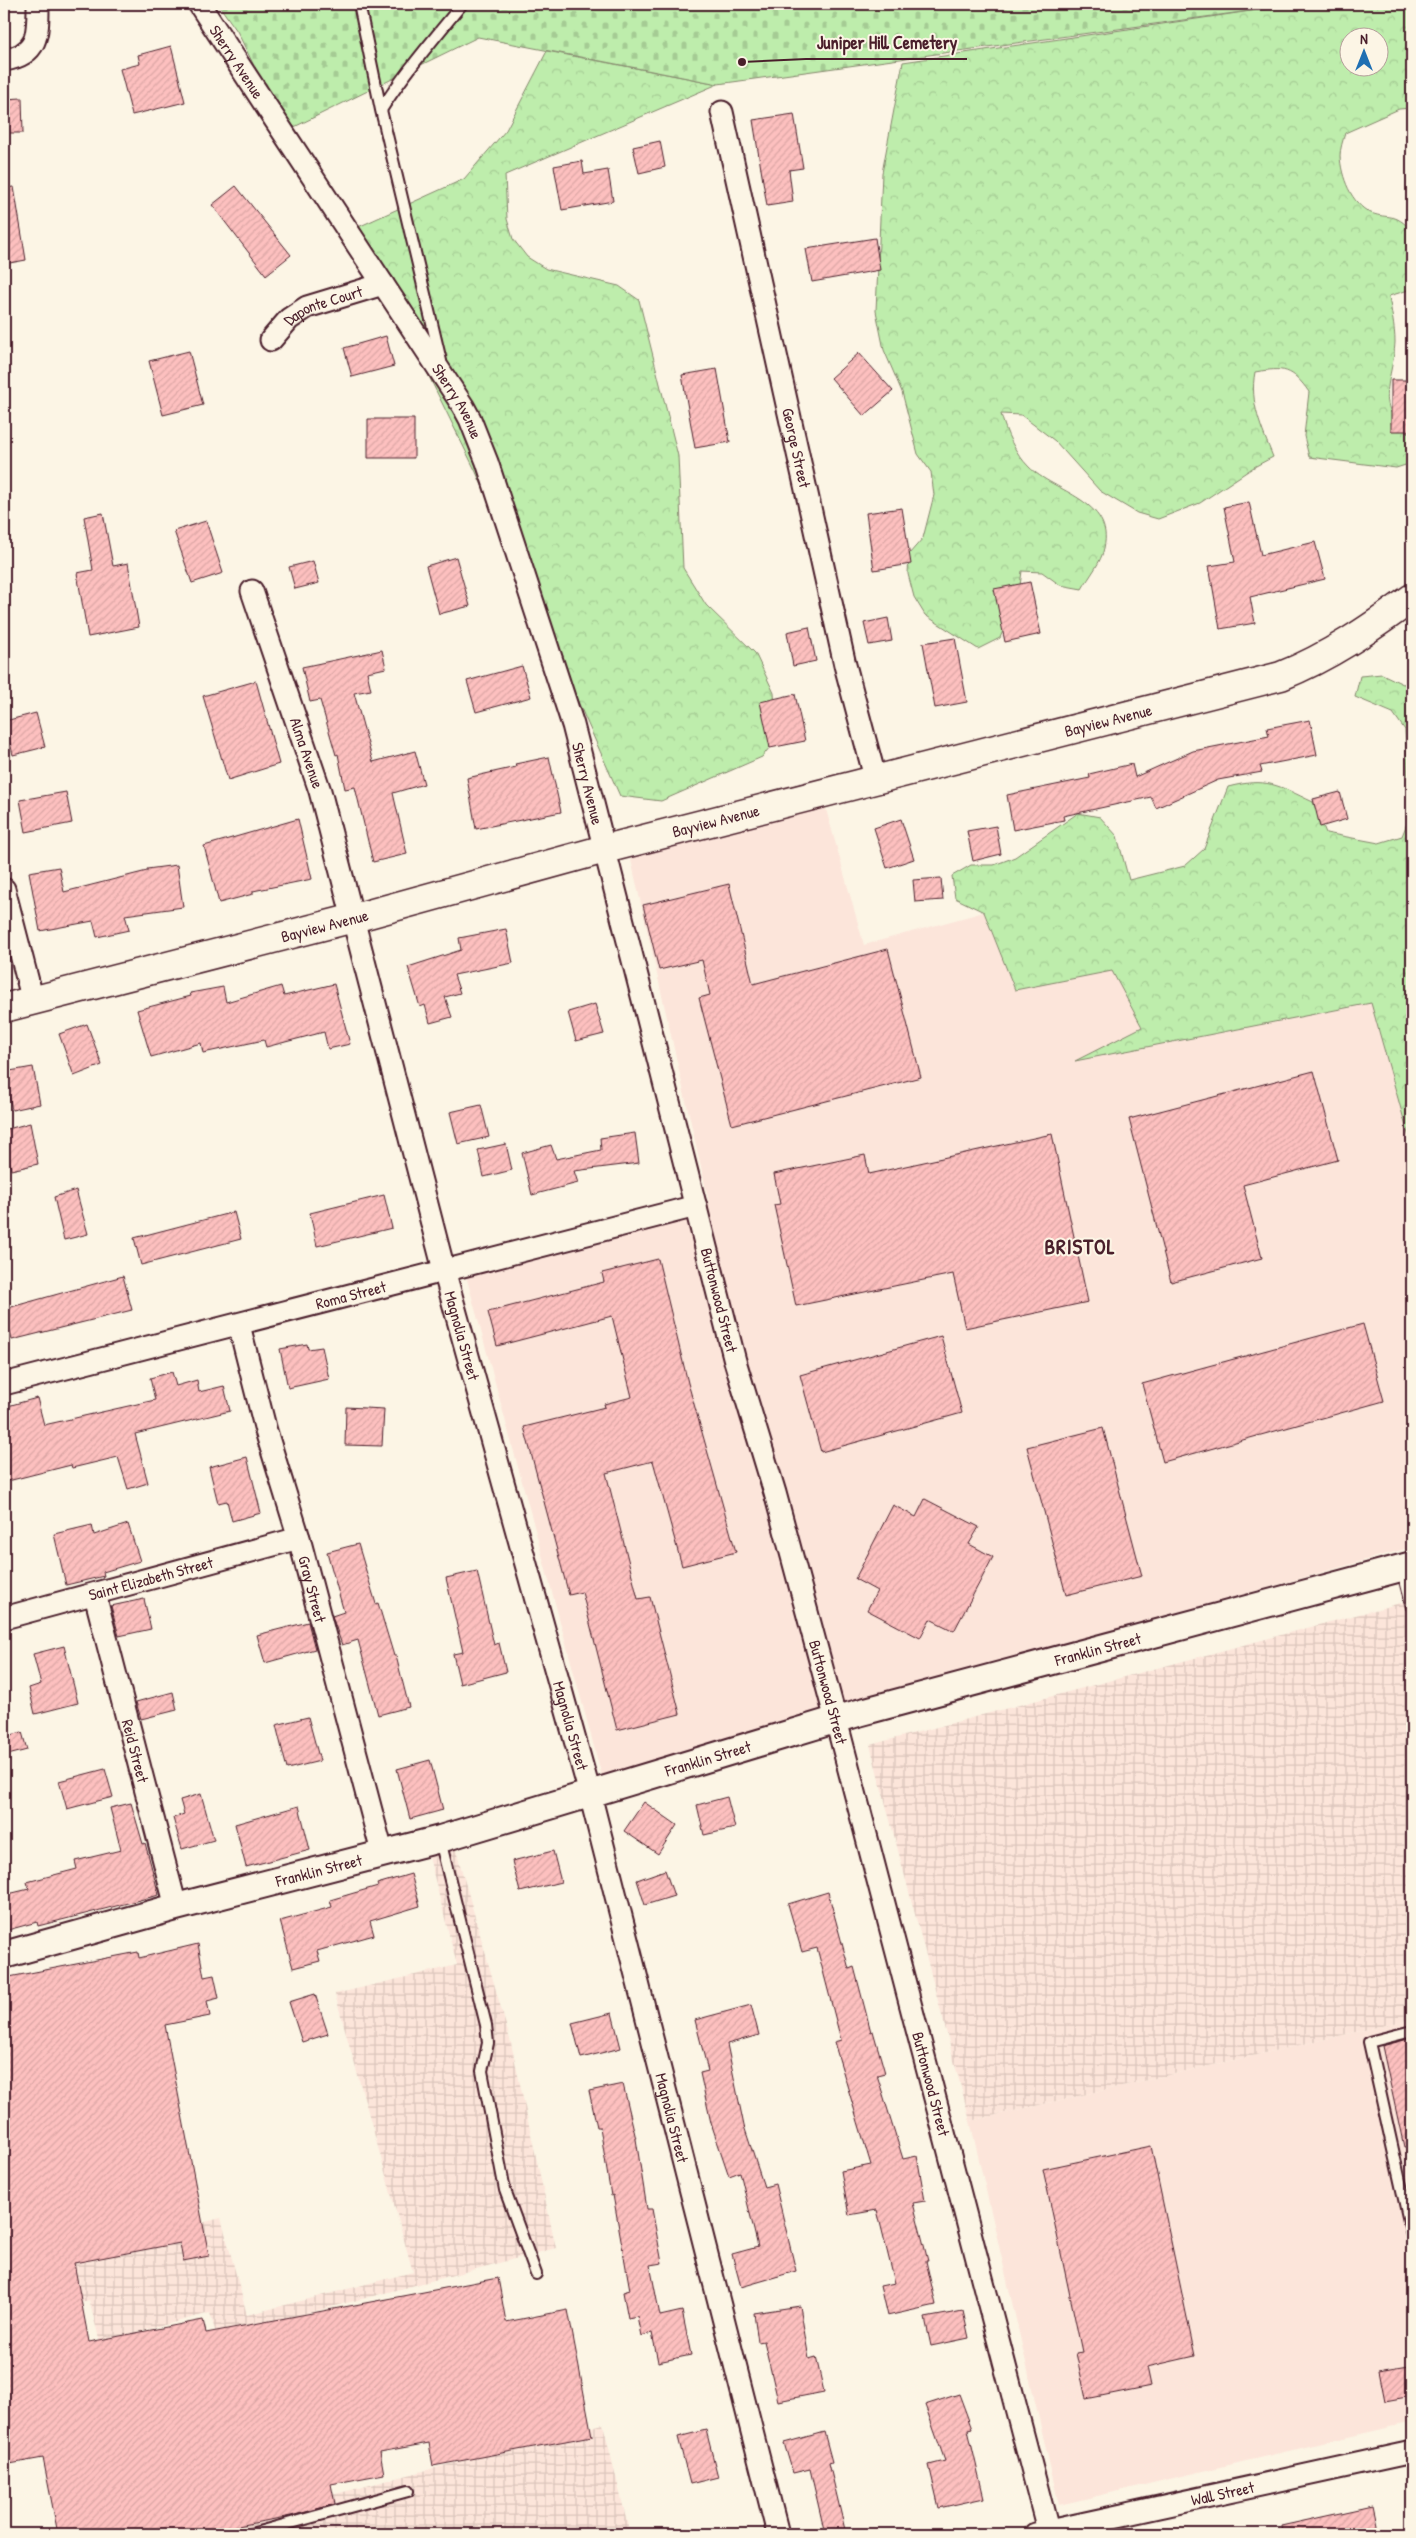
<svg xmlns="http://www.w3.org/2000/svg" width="1416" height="2538" viewBox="0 0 1416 2538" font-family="'Patrick Hand',sans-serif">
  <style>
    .built { fill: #fce5da }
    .industrial { fill: url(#industrial-grid) }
    .forest { fill: url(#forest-crowns); stroke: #84866c; fill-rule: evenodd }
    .cemetery { fill: url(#cemetery-stones); stroke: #84866c }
    .building { fill: url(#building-hatch); stroke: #4a1f2b }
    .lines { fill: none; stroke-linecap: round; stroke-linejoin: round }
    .service-casing { stroke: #4a1f2b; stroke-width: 14 }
    .minor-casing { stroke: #4a1f2b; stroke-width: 25 }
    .tertiary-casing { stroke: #4a1f2b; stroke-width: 30 }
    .secondary-casing { stroke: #4a1f2b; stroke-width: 31 }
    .service { stroke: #fcf5e5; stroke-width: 10 }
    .minor { stroke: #fcf5e5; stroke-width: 21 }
    .tertiary { stroke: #fcf5e5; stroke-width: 26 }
    .secondary { stroke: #fcf5e5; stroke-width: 28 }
    .labels { text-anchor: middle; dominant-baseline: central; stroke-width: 4; stroke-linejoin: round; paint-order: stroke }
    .street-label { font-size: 16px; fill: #4a1f2b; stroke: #fcf5e5 }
    .district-label { font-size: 21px; font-weight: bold; letter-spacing: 1px; fill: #4a1f2b; stroke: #fcf5e5 }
    .leader { fill: none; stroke: #4a1f2b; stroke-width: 2 }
    .callout-dot { fill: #4a1f2b; stroke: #fcf5e5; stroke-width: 2 }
    .callout-label { font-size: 18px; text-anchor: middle; font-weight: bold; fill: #4a1f2b; stroke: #fcf5e5; stroke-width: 4; stroke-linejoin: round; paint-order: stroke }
  </style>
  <defs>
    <pattern id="industrial-grid" width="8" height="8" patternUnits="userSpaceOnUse" patternTransform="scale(1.25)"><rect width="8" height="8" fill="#fce5da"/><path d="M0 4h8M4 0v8" fill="none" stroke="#dac4bb"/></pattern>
    <pattern id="forest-crowns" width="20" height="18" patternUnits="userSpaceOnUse" patternTransform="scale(1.25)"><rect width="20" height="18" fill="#beedac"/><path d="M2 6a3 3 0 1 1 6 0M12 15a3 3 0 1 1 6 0" fill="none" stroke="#a5cb94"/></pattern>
    <pattern id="cemetery-stones" width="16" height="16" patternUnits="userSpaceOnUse" patternTransform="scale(1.25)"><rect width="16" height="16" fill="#beedac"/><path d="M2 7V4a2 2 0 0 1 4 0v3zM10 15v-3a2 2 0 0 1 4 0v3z" fill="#a5cb94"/></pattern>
    <pattern id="building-hatch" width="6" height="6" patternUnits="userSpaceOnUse" patternTransform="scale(1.25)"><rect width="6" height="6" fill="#fdc0bf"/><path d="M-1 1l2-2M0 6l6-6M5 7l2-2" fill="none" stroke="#daa5a4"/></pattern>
  </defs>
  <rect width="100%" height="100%" fill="#fcf5e5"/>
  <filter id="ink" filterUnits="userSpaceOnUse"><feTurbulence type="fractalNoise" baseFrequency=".02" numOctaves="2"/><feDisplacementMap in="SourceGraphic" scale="10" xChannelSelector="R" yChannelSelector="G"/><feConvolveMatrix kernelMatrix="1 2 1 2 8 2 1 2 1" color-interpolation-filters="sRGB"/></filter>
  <g filter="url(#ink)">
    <path class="built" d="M 824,802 L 864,945 L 984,912 L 1015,990 L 1112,970 L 1142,1027 L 1077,1061 L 1371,1003 L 1412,1148 L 1412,1547 L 602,1776 L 465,1272 L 709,1202 L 629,851 Z
      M 1412,2019 L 1412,2422 L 1059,2505 L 970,2121 Z"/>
    <path class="industrial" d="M 1412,1600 L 1412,2019 L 970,2121 L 870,1745 Z
      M 455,1847 L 511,2043 L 556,2248 L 217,2337 L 210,2313 L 100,2342 L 89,2300 L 78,2303 L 67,2258 L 221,2218 L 247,2315 L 413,2272 L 335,1994 L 457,1965 L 428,1853 Z
      M 603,2424 L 630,2534 L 183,2534 Z"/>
    <path class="forest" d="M 1278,4 L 1412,4 L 1412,108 L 1399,109 L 1345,133 C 1343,140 1340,149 1340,156 C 1341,176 1351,204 1371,213 C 1389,220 1394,211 1412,231 L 1412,289 L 1389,296 C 1391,311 1395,327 1395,342 C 1393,384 1371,405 1412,436 L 1412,463 L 1396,468 L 1309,457 L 1304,436 L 1309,392 C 1292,368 1284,367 1255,372 C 1249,403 1262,429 1273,457 L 1254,467 L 1200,503 L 1158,519 L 1137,513 L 1100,491 L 1055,441 L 1021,415 L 1001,414 C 1006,433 1015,453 1029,467 C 1054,492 1115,501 1104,548 C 1102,561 1089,577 1082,589 L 1060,585 L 1042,572 L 1022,571 L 1019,593 L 1000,638 L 978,649 L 925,615 L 914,597 L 908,574 L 909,554 L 923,538 L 934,495 L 931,472 L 918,454 L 902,392 L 884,350 L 876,311 L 882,173 L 903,62 L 1278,7 ZM 1348,38 L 1378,38 L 1378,68 L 1348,68 Z
      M 547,51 L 718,84 L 505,175 L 507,219 L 513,239 L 527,257 L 546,269 L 619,286 L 639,300 L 678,456 L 683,568 L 706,605 L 755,653 L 774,693 L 777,738 L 762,757 L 661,801 L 620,796 L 476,472 L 356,228 L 464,179 L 506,130 Z
      M 1382,674 L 1403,684 L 1412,682 L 1412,1148 L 1371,1003 L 1075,1061 L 1142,1027 L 1112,971 L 1015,990 L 984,912 L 955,898 L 952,876 L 971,865 L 994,865 L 1015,857 L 1078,813 L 1100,817 L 1117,836 L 1129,880 L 1185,866 L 1204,849 L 1228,787 C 1267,777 1277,785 1313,802 L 1326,833 L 1379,843 L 1402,836 L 1410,816 L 1405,730 L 1393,713 L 1355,697 L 1360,676 Z"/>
    <path class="cemetery" d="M 218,4 L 1278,4 L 1278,7 L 718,84 L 478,37 L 286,131 L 237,31 Z"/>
    <path class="building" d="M 171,46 L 185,102 L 132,115 L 120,69 L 140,64 L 138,55 Z
      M 22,98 L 23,133 L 4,133 L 4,99 Z
      M 794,114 L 803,168 L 789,170 L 793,202 L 767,206 L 753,120 Z
      M 660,141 L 665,167 L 639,173 L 633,147 Z
      M 582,161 L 584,174 L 608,170 L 613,201 L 562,210 L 554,166 Z
      M 236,186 L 291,255 L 266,275 L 212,205 Z
      M 14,187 L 26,260 L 4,264 L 4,188 Z
      M 875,238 L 880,270 L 812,282 L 806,249 Z
      M 386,336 L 394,366 L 352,377 L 344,348 Z
      M 189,351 L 203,405 L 163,415 L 149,361 Z
      M 859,353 L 893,391 L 864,416 L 831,378 Z
      M 717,369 L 730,442 L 695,448 L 682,375 Z
      M 1391,380 L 1412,380 L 1412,431 L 1391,431 Z
      M 368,419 L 414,419 L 414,458 L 368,458 Z
      M 1249,502 L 1261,555 L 1315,542 L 1325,579 L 1250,597 L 1255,623 L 1220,629 L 1209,566 L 1235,562 L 1224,507 Z
      M 902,508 L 911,564 L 874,570 L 866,513 Z
      M 103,513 L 113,566 L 128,563 L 139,627 L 88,637 L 77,573 L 93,570 L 84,517 Z
      M 206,521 L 223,573 L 192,583 L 174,531 Z
      M 456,557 L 470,606 L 439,614 L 426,566 Z
      M 313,561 L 319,583 L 295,589 L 289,567 Z
      M 1030,582 L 1041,634 L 1005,642 L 994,589 Z
      M 888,618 L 892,641 L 869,645 L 864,623 Z
      M 809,627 L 816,661 L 793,666 L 787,632 Z
      M 955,638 L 967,702 L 935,708 L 923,643 Z
      M 382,650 L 386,668 L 367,672 L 371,690 L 354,693 L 373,762 L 415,751 L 424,784 L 393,793 L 407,854 L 373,862 L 355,787 L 345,789 L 338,754 L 336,755 L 320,700 L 310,702 L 302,667 Z
      M 522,666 L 531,697 L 476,712 L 467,681 Z
      M 256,681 L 279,764 L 228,780 L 203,696 Z
      M 795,694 L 805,741 L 770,748 L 760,702 Z
      M 36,713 L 45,747 L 13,755 L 5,721 Z
      M 1310,720 L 1317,755 L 1260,766 L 1262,772 L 1218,780 L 1156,808 L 1151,797 L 1063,816 L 1064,820 L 1013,830 L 1007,795 L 1090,778 L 1089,774 L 1132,764 L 1135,777 L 1193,751 L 1269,736 L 1267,728 Z
      M 549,757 L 561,812 L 476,829 L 467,778 L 516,767 L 515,764 Z
      M 66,792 L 72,823 L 26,832 L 20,800 Z
      M 1340,792 L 1347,819 L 1320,827 L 1313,799 Z
      M 298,819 L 312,879 L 253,891 L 253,894 L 219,903 L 204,846 Z
      M 901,819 L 914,859 L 887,868 L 874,828 Z
      M 996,826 L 1001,854 L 973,861 L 967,831 Z
      M 177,865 L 183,907 L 125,915 L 129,930 L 97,937 L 93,921 L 40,931 L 29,872 L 59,867 L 64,892 L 147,871 L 147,869 Z
      M 941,878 L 943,900 L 915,902 L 913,880 Z
      M 729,884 L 753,984 L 888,949 L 921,1077 L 732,1125 L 699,998 L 710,995 L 702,960 L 659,970 L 643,905 Z
      M 506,929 L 513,963 L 454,975 L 460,993 L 445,997 L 452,1017 L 430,1023 L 425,1005 L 420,1007 L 408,967 L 461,950 L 459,938 Z
      M 334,984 L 350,1044 L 328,1049 L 324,1032 L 266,1047 L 264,1040 L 203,1053 L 201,1043 L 151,1057 L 137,1010 L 191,996 L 190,993 L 223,987 L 226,1002 L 281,986 L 284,996 Z
      M 595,1004 L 604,1034 L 576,1041 L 568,1012 Z
      M 87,1024 L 102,1065 L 74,1076 L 59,1034 Z
      M 33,1067 L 40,1104 L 12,1110 L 4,1072 Z
      M 1314,1071 L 1338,1160 L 1243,1185 L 1262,1258 L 1171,1282 L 1129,1119 Z
      M 481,1105 L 489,1137 L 458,1144 L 450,1112 Z
      M 30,1123 L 38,1164 L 11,1170 L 4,1130 Z
      M 635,1133 L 639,1163 L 574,1171 L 578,1183 L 532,1195 L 522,1153 L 551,1145 L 556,1159 L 601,1150 L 600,1138 Z
      M 1052,1134 L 1088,1302 L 965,1328 L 953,1274 L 796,1306 L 774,1205 L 780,1204 L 774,1174 L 865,1155 L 869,1174 Z
      M 506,1144 L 512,1170 L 484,1177 L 478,1150 Z
      M 76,1190 L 88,1234 L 64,1240 L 54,1197 Z
      M 384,1195 L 392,1228 L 317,1246 L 310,1213 Z
      M 234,1212 L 241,1239 L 141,1265 L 134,1238 Z
      M 658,1259 L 688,1383 L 736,1552 L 682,1566 L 653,1461 L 606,1473 L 638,1599 L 650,1597 L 680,1714 L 617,1730 L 582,1592 L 569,1595 L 524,1427 L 605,1407 L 604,1404 L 632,1397 L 612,1316 L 497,1346 L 488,1312 L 604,1282 L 602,1273 Z
      M 123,1276 L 132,1310 L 12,1340 L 4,1309 Z
      M 1363,1324 L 1384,1401 L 1163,1462 L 1142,1384 Z
      M 941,1336 L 962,1413 L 821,1452 L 800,1375 Z
      M 307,1344 L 308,1349 L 322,1347 L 329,1379 L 288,1388 L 280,1349 Z
      M 172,1372 L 176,1386 L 197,1380 L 199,1392 L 224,1386 L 230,1411 L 135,1434 L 148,1483 L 128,1489 L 118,1457 L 72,1468 L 71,1465 L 4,1482 L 4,1407 L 37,1398 L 44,1425 L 155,1400 L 150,1378 Z
      M 346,1407 L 384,1409 L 382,1446 L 345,1445 Z
      M 1103,1428 L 1142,1576 L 1066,1595 L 1027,1447 Z
      M 247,1457 L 261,1513 L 232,1521 L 227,1501 L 218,1503 L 209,1467 Z
      M 925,1499 L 979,1527 L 969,1544 L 993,1557 L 954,1631 L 930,1619 L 920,1638 L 867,1610 L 877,1591 L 855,1579 L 893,1505 L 916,1517 Z
      M 128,1524 L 140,1561 L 103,1572 L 104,1576 L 66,1585 L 54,1534 L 92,1525 L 94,1535 Z
      M 358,1544 L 376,1604 L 378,1603 L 394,1656 L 396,1656 L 409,1707 L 378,1715 L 358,1640 L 342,1645 L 332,1616 L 344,1612 L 327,1552 Z
      M 477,1571 L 494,1645 L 499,1643 L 506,1672 L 460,1684 L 453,1654 L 463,1652 L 446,1578 Z
      M 144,1599 L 151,1629 L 119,1636 L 111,1606 Z
      M 308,1622 L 315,1649 L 265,1663 L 257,1635 Z
      M 64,1646 L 78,1703 L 35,1714 L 29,1688 L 41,1684 L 33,1654 Z
      M 173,1692 L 177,1710 L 141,1719 L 136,1702 Z
      M 308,1717 L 320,1761 L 287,1769 L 276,1725 Z
      M 22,1732 L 27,1750 L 4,1756 L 4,1737 Z
      M 430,1760 L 443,1810 L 410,1819 L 397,1769 Z
      M 105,1769 L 113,1797 L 67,1809 L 59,1781 Z
      M 201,1794 L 214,1840 L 182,1849 L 173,1818 L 184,1814 L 180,1800 Z
      M 727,1797 L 735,1828 L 704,1835 L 697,1805 Z
      M 644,1802 L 677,1825 L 658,1854 L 624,1831 Z
      M 131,1803 L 143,1844 L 145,1843 L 159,1895 L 38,1926 L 37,1922 L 4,1931 L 4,1895 L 29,1889 L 27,1882 L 77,1869 L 75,1861 L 121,1850 L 110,1808 Z
      M 299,1806 L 310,1850 L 246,1867 L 235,1824 Z
      M 553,1851 L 561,1882 L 520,1892 L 512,1861 Z
      M 665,1870 L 674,1896 L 645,1905 L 637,1880 Z
      M 411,1874 L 420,1906 L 370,1921 L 374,1935 L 317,1951 L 320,1961 L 293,1968 L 280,1921 L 332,1907 L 330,1900 L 378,1886 L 377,1884 Z
      M 828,1892 L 849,1969 L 854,1967 L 871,2032 L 873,2031 L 885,2073 L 877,2075 L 903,2159 L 917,2156 L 925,2201 L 913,2203 L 928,2261 L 926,2261 L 936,2305 L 887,2316 L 880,2286 L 895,2283 L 877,2210 L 849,2215 L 841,2171 L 871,2165 L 834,2042 L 841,2040 L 817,1948 L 802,1952 L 788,1904 Z
      M 198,1944 L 204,1977 L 214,1975 L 219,1998 L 207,2001 L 210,2016 L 165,2025 L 209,2256 L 183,2261 L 180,2243 L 74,2263 L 89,2342 L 203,2320 L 206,2333 L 498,2278 L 506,2322 L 568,2310 L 592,2436 L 433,2466 L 429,2443 L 380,2452 L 384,2474 L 331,2484 L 335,2504 L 291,2516 L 195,2534 L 58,2534 L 43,2458 L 4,2465 L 4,1978 L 138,1952 L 139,1958 Z
      M 315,1994 L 328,2034 L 302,2042 L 289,2002 Z
      M 751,2005 L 759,2035 L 727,2044 L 744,2126 L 764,2187 L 775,2184 L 796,2271 L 741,2287 L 732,2254 L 758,2247 L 740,2172 L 729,2176 L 711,2123 L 700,2073 L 708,2071 L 695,2020 Z
      M 612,2013 L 621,2048 L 581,2058 L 572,2023 Z
      M 1412,2038 L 1412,2146 L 1404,2147 L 1382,2046 Z
      M 623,2084 L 636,2139 L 647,2209 L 652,2209 L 662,2263 L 650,2265 L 660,2316 L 682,2311 L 691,2355 L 658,2362 L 652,2333 L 641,2336 L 637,2316 L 628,2318 L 623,2292 L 630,2290 L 613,2195 L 611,2196 L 600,2127 L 597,2127 L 589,2091 Z
      M 1151,2146 L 1195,2356 L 1147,2367 L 1151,2386 L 1086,2399 L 1076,2353 L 1082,2352 L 1043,2169 Z
      M 800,2306 L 809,2359 L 816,2357 L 824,2392 L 778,2401 L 764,2341 L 758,2342 L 754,2313 Z
      M 963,2311 L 969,2338 L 931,2346 L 925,2318 Z
      M 1409,2366 L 1412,2396 L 1385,2401 L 1379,2371 Z
      M 959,2394 L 972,2429 L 968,2430 L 984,2498 L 939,2508 L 929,2465 L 945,2461 L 925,2405 Z
      M 706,2430 L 718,2477 L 690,2484 L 678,2437 Z
      M 824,2432 L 832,2462 L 829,2463 L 846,2534 L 825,2534 L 810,2469 L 793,2473 L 784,2443 Z
      M 1372,2506 L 1378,2534 L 1282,2534 L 1281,2526 Z"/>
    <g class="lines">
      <defs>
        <path id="service" d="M 359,4 L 381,110 L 441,361
          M 381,110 C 405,72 434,39 462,4
          M 1402,1569 L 1412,1607
          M 440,1840 L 486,2025 L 488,2043 L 482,2071 L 505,2190 L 536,2274
          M 1412,2031 L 1369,2042 L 1412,2235
          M 251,2534 L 408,2491"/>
        <g id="minor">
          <path id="s1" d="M 199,4 L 463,406 L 470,419 L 487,462 L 573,725 L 735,1361 L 775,1493 L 836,1720 L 1049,2534"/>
          <path d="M 4,60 C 39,55 38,33 38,4"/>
          <path id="s2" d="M 722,112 L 845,665 L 876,781"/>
          <path id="s3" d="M 271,340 L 289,319 L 307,307 L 383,284"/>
          <path id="s4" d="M 252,591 L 320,791 L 444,1270 L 590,1794 L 778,2534"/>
          <path d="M 4,889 L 33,1001"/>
          <path id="s5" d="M 239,1325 L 266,1431 L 299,1538 L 382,1852"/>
          <path id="s6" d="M 4,1384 L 696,1206"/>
          <path id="s7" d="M 95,1595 L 176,1907"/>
          <path id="s8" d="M 4,1618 L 299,1538"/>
          <path id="s9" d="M 1035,2534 L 1412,2452"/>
        </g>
        <g id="tertiary">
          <path id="s10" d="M 4,1955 L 176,1907 L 440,1839 L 858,1713 L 1412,1565"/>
        </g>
        <g id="secondary">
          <path id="s11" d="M 4,1008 L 354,918 L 605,849 L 1281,676 C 1329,657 1371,628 1412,598"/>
        </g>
      </defs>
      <use href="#service" class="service-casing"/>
      <use href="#minor" class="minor-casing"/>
      <use href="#tertiary" class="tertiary-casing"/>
      <use href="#secondary" class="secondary-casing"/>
      <use href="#service" class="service"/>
      <use href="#minor" class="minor"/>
      <use href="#tertiary" class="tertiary"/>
      <use href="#secondary" class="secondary"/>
    </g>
  </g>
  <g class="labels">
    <g class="street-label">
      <text stroke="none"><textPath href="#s1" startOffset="69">Sherry Avenue</textPath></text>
      <text stroke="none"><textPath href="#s3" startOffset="65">Daponte Court</textPath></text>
      <text stroke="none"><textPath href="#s1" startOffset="474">Sherry Avenue</textPath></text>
      <text stroke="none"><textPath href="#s2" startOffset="344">George Street</textPath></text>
      <text stroke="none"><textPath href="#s11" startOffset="1141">Bayview Avenue</textPath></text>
      <text stroke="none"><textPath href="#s4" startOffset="171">Alma Avenue</textPath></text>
      <text stroke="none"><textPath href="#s1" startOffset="879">Sherry Avenue</textPath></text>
      <text stroke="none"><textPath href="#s11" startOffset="736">Bayview Avenue</textPath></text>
      <text stroke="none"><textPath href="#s11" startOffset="331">Bayview Avenue</textPath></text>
      <text stroke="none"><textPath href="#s6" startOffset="358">Roma Street</textPath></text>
      <text stroke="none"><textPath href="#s1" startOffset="1412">Buttonwood Street</textPath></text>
      <text stroke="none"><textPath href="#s4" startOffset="774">Magnolia Street</textPath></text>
      <text stroke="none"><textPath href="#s8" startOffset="152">Saint Elizabeth Street</textPath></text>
      <text stroke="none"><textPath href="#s5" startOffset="274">Gray Street</textPath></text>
      <text stroke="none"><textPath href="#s10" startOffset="1136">Franklin Street</textPath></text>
      <text stroke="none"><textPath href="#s1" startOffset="1819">Buttonwood Street</textPath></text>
      <text stroke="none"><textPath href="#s4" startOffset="1179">Magnolia Street</textPath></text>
      <text stroke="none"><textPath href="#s7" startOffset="161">Reid Street</textPath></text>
      <text stroke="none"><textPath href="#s10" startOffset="731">Franklin Street</textPath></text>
      <text stroke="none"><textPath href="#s10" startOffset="326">Franklin Street</textPath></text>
      <text stroke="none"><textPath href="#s1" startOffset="2224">Buttonwood Street</textPath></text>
      <text stroke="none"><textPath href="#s4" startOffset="1584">Magnolia Street</textPath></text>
      <text stroke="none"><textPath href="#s9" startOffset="192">Wall Street</textPath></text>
    </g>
    <g class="district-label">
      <text x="1080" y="1246">BRISTOL</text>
    </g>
  </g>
  <path class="leader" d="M742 62L806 59H967"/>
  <circle class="callout-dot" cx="742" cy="62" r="5"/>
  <g class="callout-label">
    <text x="887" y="49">Juniper Hill Cemetery</text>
  </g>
  <rect width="1416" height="2538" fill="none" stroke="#fcf5e5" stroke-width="20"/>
  <rect x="10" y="10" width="1396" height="2518" fill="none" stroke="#4a1f2b" stroke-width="2" filter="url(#ink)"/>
  <g transform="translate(1364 52)"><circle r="24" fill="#fcf5e5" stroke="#b59f9b"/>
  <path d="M0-4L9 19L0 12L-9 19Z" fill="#1f6fb2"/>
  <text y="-8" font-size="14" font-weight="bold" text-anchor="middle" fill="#4a1f2b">N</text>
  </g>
</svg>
